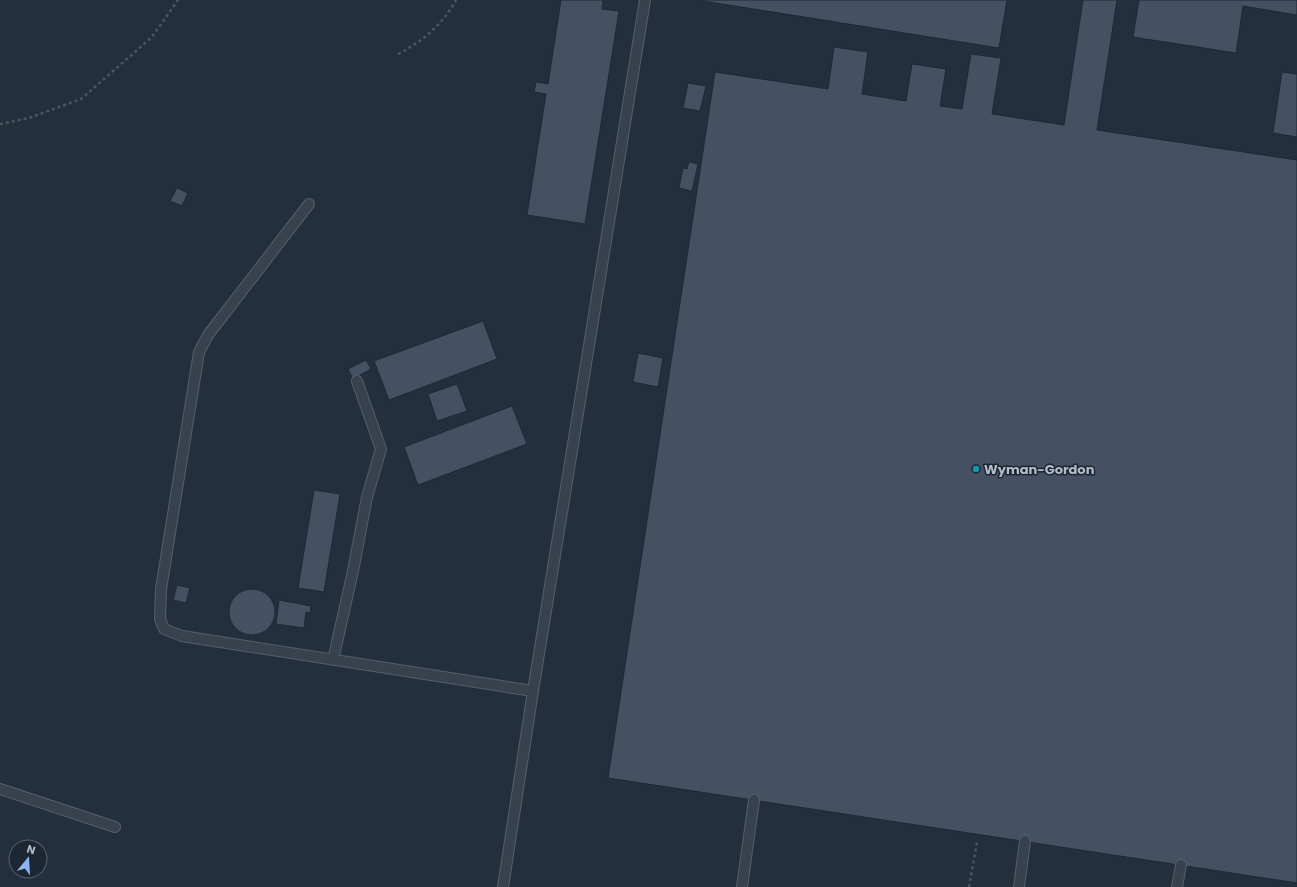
<svg xmlns="http://www.w3.org/2000/svg" width="1297" height="887" viewBox="0 0 1297 887" font-family="Poppins,sans-serif">
  <style>
    .building { fill: #455162; stroke: #1f2835 }
    .lines { fill: none; stroke-linecap: round; stroke-linejoin: round }
    .lane-casing { stroke: #565f6c; stroke-width: 12 }
    .path { stroke: #44595c; stroke-width: 2.5; stroke-dasharray: 3 3; stroke-linecap: butt }
    .lane { stroke: #38414e; stroke-width: 10 }
    .culture-dot { fill: #0f9aa8; stroke: #1d2633; stroke-width: 1.5 }
    .labels { text-anchor: middle; dominant-baseline: central; stroke-width: 3; stroke-linejoin: round; paint-order: stroke }
    .poi-label { font-size: 13px; font-weight: bold; fill: #b4bcc9; stroke: #1d2633; text-anchor: start }
  </style>
  <rect width="100%" height="100%" fill="#242f3e"/>
  <path class="building" d="M 561,0 L 603,0 L 602,9 L 619,11 L 585,224 L 527,215 L 546,94 L 534,92 L 536,82 L 548,84 Z
    M 697,0 L 1007,0 L 999,48 Z
    M 1083,0 L 1117,0 L 1097,130 L 1297,160 L 1297,883 L 608,778 L 715,72 L 828,89 L 834,47 L 868,52 L 862,94 L 906,101 L 912,64 L 946,69 L 940,106 L 962,109 L 971,54 L 1001,58 L 992,114 L 1064,125 Z
    M 1139,0 L 1297,0 L 1297,15 L 1243,6 L 1236,53 L 1133,37 Z
    M 1282,72 L 1297,74 L 1297,137 L 1273,133 Z
    M 688,83 L 706,86 L 700,111 L 683,108 Z
    M 689,162 L 698,164 L 692,191 L 679,188 L 683,168 L 687,169 Z
    M 177,188 L 188,193 L 182,206 L 170,201 Z
    M 483,321 L 497,359 L 389,400 L 374,361 Z
    M 638,353 L 663,358 L 658,387 L 633,382 Z
    M 366,360 L 371,369 L 353,379 L 348,369 Z
    M 457,384 L 467,411 L 437,421 L 428,394 Z
    M 512,406 L 527,444 L 418,485 L 404,447 Z
    M 314,490 L 340,494 L 324,592 L 298,588 Z
    M 177,585 L 190,588 L 186,603 L 173,600 Z
    M229 612a23 23 0 1 1 46 0a23 23 0 1 1-46 0Z
    M 279,600 L 311,606 L 310,613 L 306,612 L 304,628 L 276,624 Z"/>
  <g class="lines">
    <defs>
      <path id="lane" d="M 309,204 L 208,335 L 199,352 L 161,589 L 160,619 L 164,629 L 182,636 L 533,691
        M 333,660 L 353,571 L 367,497 L 381,449 L 357,381
        M 0,789 L 115,827
        M 503,887 L 533,691 L 645,0
        M 742,887 L 754,800
        M 1019,887 L 1025,841
        M 1177,887 L 1181,865"/>
    </defs>
    <use href="#lane" class="lane-casing"/>
    <path class="path" d="M 398,54 C 422,42 443,24 456,0
      M 0,124 L 29,118 L 81,99 L 152,37 L 178,0
      M 969,887 L 977,842"/>
    <use href="#lane" class="lane"/>
  </g>
  <circle class="culture-dot" cx="976" cy="469" r="4"/>
  <g class="labels">
    <g class="poi-label">
      <text x="984" y="469">Wyman-Gordon</text>
    </g>
  </g>
  <g transform="translate(28 859) rotate(18)"><circle r="19" fill="#1d2633" stroke="#59626f"/>
  <path d="M0-3L7 15L0 10L-7 15Z" fill="#8ab4f8"/>
  <text y="-6" font-size="11" font-weight="bold" text-anchor="middle" fill="#b4bcc9">N</text>
  </g>
</svg>
